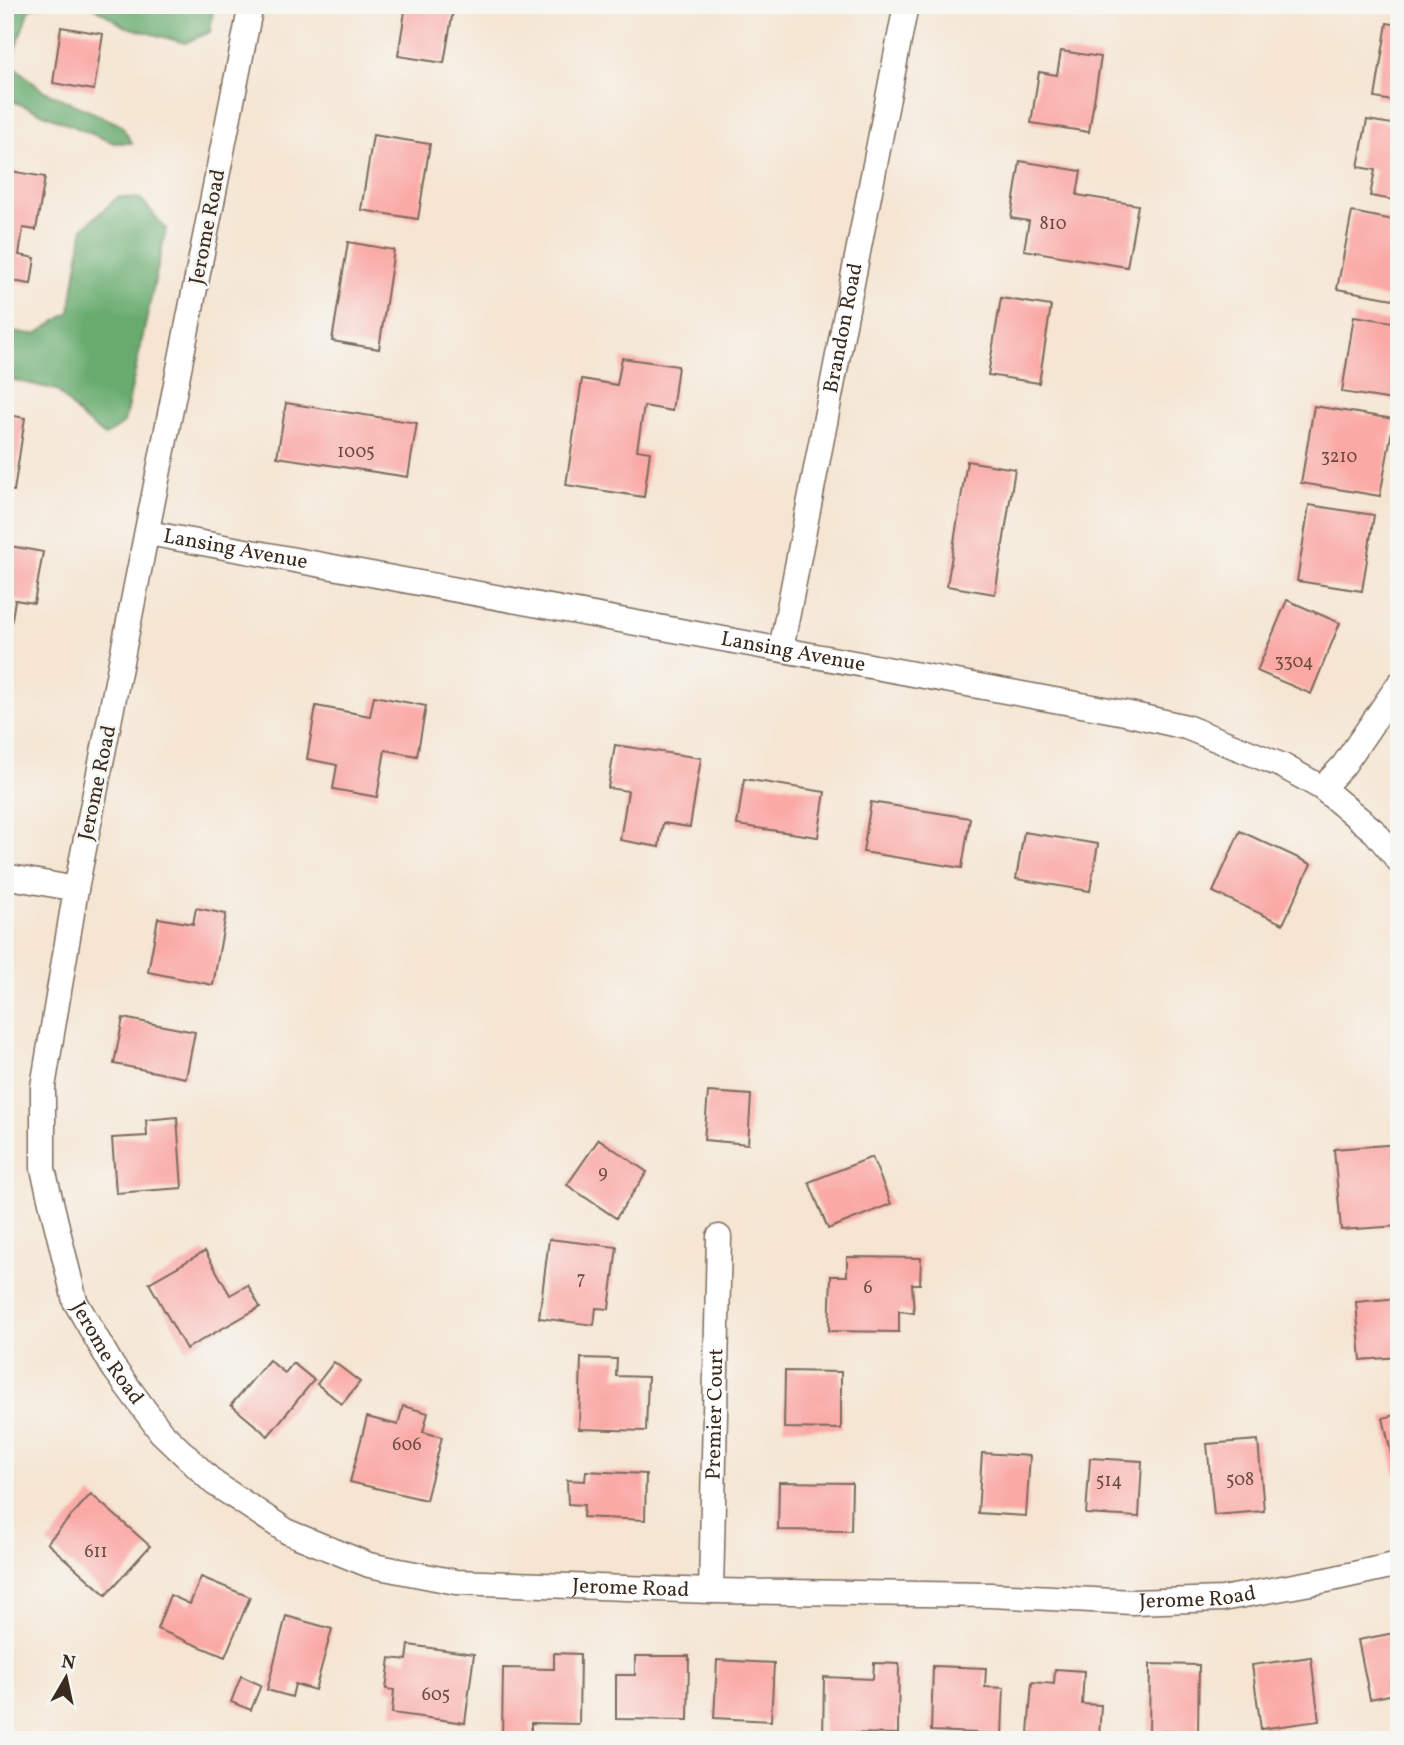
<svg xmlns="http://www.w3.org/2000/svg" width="1404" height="1745" viewBox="0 0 1404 1745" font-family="Vollkorn,serif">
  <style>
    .forest { fill: #68ab6e; stroke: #526a46; stroke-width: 2 }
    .building { fill: #faa9a5 }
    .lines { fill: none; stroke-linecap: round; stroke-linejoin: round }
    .street-casing { stroke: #7c6b5d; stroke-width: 27 }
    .street { stroke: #fff; stroke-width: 24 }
    .labels { text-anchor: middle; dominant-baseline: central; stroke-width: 5; stroke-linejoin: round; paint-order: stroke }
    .number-label { font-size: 18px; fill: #6b4a40 }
    .street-label { font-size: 21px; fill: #3b2a1e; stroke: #f6f6f2 }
  </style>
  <rect width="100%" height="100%" fill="#f6f6f2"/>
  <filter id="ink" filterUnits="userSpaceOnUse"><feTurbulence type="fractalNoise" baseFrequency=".0143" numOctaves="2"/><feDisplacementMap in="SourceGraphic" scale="14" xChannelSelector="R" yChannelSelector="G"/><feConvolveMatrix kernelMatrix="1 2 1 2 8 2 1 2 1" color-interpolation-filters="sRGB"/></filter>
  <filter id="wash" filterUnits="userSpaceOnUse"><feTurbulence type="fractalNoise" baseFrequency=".00686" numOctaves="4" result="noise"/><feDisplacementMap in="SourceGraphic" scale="28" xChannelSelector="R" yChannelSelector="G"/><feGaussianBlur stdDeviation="1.57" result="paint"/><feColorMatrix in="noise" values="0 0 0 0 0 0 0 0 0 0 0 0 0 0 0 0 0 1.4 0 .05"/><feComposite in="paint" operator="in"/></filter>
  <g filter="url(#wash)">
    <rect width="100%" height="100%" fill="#f5e5d2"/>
    <path class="forest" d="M 5,5 L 45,5 L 30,8 L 10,63 L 42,90 L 121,125 L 132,143 L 114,143 L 5,98 Z
      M 91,5 L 214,5 L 210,32 L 185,43 L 124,26 Z
      M 118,197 L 141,199 L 166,229 L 124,423 L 105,436 L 82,418 L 57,390 L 5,378 L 5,332 L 36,334 L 70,312 L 83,228 Z"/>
    <g id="blocks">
      <path class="building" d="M 406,5 L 454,5 L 444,63 L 398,56 Z
        M 1387,23 L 1399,25 L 1399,102 L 1375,98 Z
        M 61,27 L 103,34 L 94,90 L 53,83 Z
        M 1061,51 L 1101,57 L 1089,132 L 1031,123 L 1039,72 L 1057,75 Z
        M 1367,120 L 1399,125 L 1399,201 L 1370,196 L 1375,170 L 1358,167 Z
        M 373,135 L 430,144 L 418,219 L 361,210 Z
        M 1020,161 L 1081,171 L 1077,195 L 1138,205 L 1127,267 L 1024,250 L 1029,221 L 1011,218 Z
        M 5,170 L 45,177 L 36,230 L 23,228 L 19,255 L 35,258 L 31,284 L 5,280 Z
        M 1352,212 L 1399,221 L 1399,300 L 1337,289 Z
        M 348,242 L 394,250 L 379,349 L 332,341 Z
        M 1001,298 L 1051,306 L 1039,383 L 988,375 Z
        M 1354,316 L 1399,323 L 1399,401 L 1342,392 Z
        M 622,358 L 678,366 L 672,411 L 644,406 L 637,450 L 650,452 L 644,497 L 566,485 L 582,379 L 617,385 Z
        M 286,403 L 417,423 L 408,477 L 277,457 Z
        M 1314,406 L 1394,419 L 1380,496 L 1301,483 Z
        M 5,414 L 25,418 L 14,491 L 5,490 Z
        M 967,461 L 1015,469 L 995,594 L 947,586 Z
        M 1309,505 L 1374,515 L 1362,591 L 1297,581 Z
        M 5,545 L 43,552 L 34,603 L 15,600 L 7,649 Z
        M 1287,600 L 1340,623 L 1311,694 L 1257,671 Z
        M 374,696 L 426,706 L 417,756 L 385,750 L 377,797 L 333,789 L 337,765 L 307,759 L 316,706 L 370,716 Z
        M 615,745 L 701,758 L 690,827 L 663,823 L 659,847 L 620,840 L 628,791 L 608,788 Z
        M 744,779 L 825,792 L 818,837 L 737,825 Z
        M 871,802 L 970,818 L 962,868 L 863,852 Z
        M 1240,831 L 1311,864 L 1283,924 L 1213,892 Z
        M 1024,832 L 1098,844 L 1090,891 L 1016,879 Z
        M 196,908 L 226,914 L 213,985 L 148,972 L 158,918 L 193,924 Z
        M 123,1018 L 195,1032 L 186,1078 L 114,1064 Z
        M 708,1092 L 751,1095 L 748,1144 L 704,1140 Z
        M 177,1117 L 182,1188 L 116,1193 L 112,1138 L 147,1136 L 146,1120 Z
        M 599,1139 L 647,1172 L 616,1218 L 567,1185 Z
        M 1399,1144 L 1399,1226 L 1341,1230 L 1334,1149 Z
        M 872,1157 L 891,1204 L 828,1229 L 809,1182 Z
        M 549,1239 L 617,1247 L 609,1309 L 596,1308 L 594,1325 L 539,1318 Z
        M 205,1251 L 230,1295 L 248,1285 L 260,1307 L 186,1349 L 149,1283 Z
        M 847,1257 L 921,1258 L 920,1284 L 912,1284 L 914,1313 L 899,1311 L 899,1332 L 829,1331 L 831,1276 L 847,1276 Z
        M 1399,1298 L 1399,1357 L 1361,1360 L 1356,1302 Z
        M 581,1358 L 617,1359 L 616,1376 L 648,1377 L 646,1431 L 579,1429 Z
        M 269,1360 L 285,1373 L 293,1363 L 314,1380 L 268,1436 L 231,1405 Z
        M 334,1362 L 360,1382 L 342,1404 L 317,1384 Z
        M 785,1371 L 841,1372 L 841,1429 L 784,1428 Z
        M 403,1406 L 428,1413 L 423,1432 L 442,1437 L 426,1500 L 350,1482 L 367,1417 L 398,1425 Z
        M 1399,1414 L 1399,1475 L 1396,1475 L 1383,1418 Z
        M 1258,1440 L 1264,1511 L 1214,1515 L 1207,1444 Z
        M 982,1453 L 1030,1456 L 1026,1516 L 978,1513 Z
        M 1090,1458 L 1142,1461 L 1139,1517 L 1086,1514 Z
        M 586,1471 L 646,1474 L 645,1520 L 583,1517 L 584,1505 L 568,1504 L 567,1480 L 585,1481 Z
        M 779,1482 L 852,1483 L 851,1531 L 778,1530 Z
        M 91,1494 L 150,1546 L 106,1595 L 47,1543 Z
        M 201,1577 L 250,1597 L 225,1657 L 157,1629 L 170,1595 L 190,1604 Z
        M 286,1616 L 332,1629 L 315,1690 L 295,1684 L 292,1697 L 267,1690 Z
        M 1399,1632 L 1399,1693 L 1370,1699 L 1358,1640 Z
        M 409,1645 L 474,1654 L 465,1723 L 392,1713 L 394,1690 L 386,1689 L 390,1658 L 407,1660 Z
        M 554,1653 L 580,1654 L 579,1724 L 531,1723 L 531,1740 L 502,1740 L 503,1668 L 554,1669 Z
        M 635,1656 L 689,1656 L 688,1720 L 616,1719 L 616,1675 L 635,1675 Z
        M 1311,1657 L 1319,1721 L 1261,1729 L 1252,1665 Z
        M 717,1660 L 774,1663 L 771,1721 L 714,1718 Z
        M 874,1663 L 899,1664 L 898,1734 L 847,1733 L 847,1740 L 823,1740 L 824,1677 L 873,1679 Z
        M 1150,1664 L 1199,1665 L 1198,1732 L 1149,1731 Z
        M 933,1666 L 986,1668 L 985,1687 L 1004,1688 L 1002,1734 L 931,1731 Z
        M 1055,1669 L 1084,1671 L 1082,1704 L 1101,1705 L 1099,1738 L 1028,1733 L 1032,1682 L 1054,1684 Z
        M 241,1676 L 261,1685 L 251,1710 L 231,1702 Z"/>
    </g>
  </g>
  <g filter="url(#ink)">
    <use href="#blocks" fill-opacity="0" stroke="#7c6b5d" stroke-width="2"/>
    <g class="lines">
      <defs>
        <g id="street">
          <path id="s1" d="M 251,5 L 76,889 L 43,1087 L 43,1169 L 75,1301 L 113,1367 L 161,1432 L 214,1483 L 288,1532 L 369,1565 L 456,1582 L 711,1591 L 990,1595 L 1133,1602 L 1222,1599 L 1327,1580 L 1399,1564"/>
          <path id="s2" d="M 148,533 L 1125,713 L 1186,727 L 1283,766 L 1322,788 L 1375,832 L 1399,861"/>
          <path id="s3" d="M 781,649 L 906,5"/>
          <path d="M 1322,788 L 1343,766 L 1399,684"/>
          <path d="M 5,876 L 76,889"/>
          <path id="s4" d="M 711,1591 L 719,1237"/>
        </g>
      </defs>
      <use href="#street" class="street-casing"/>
      <use href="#street" class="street"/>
    </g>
  </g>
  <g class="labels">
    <g class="number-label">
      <text x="1053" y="224">810</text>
      <text x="356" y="452">1005</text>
      <text x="1339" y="457">3210</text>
      <text x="1294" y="662">3304</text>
      <text x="603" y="1173">9</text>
      <text x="581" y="1279">7</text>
      <text x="868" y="1288">6</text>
      <text x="407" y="1445">606</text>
      <text x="1240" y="1480">508</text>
      <text x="1109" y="1481">514</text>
      <text x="96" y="1552">611</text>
      <text x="436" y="1695">605</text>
    </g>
    <g class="street-label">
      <text transform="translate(208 227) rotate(-79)">Jerome Road</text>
      <text stroke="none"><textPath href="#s3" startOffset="327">Brandon Road</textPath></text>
      <text stroke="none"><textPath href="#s2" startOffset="89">Lansing Avenue</textPath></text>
      <text stroke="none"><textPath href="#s2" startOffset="656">Lansing Avenue</textPath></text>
      <text transform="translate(98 783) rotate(-78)">Jerome Road</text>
      <text stroke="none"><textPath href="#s1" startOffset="1381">Jerome Road</textPath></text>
      <text stroke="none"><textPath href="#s4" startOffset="177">Premier Court</textPath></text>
      <text stroke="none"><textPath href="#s1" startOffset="1990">Jerome Road</textPath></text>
      <text stroke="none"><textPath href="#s1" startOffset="2557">Jerome Road</textPath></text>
    </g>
  </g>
  <rect width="1404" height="1745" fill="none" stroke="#f6f6f2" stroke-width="28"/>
  <g transform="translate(66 1678) rotate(9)" stroke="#f6f6f2" stroke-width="5" paint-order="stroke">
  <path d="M0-5L12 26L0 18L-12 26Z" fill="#3b2a1e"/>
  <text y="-10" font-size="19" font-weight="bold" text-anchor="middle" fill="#3b2a1e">N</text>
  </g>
</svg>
